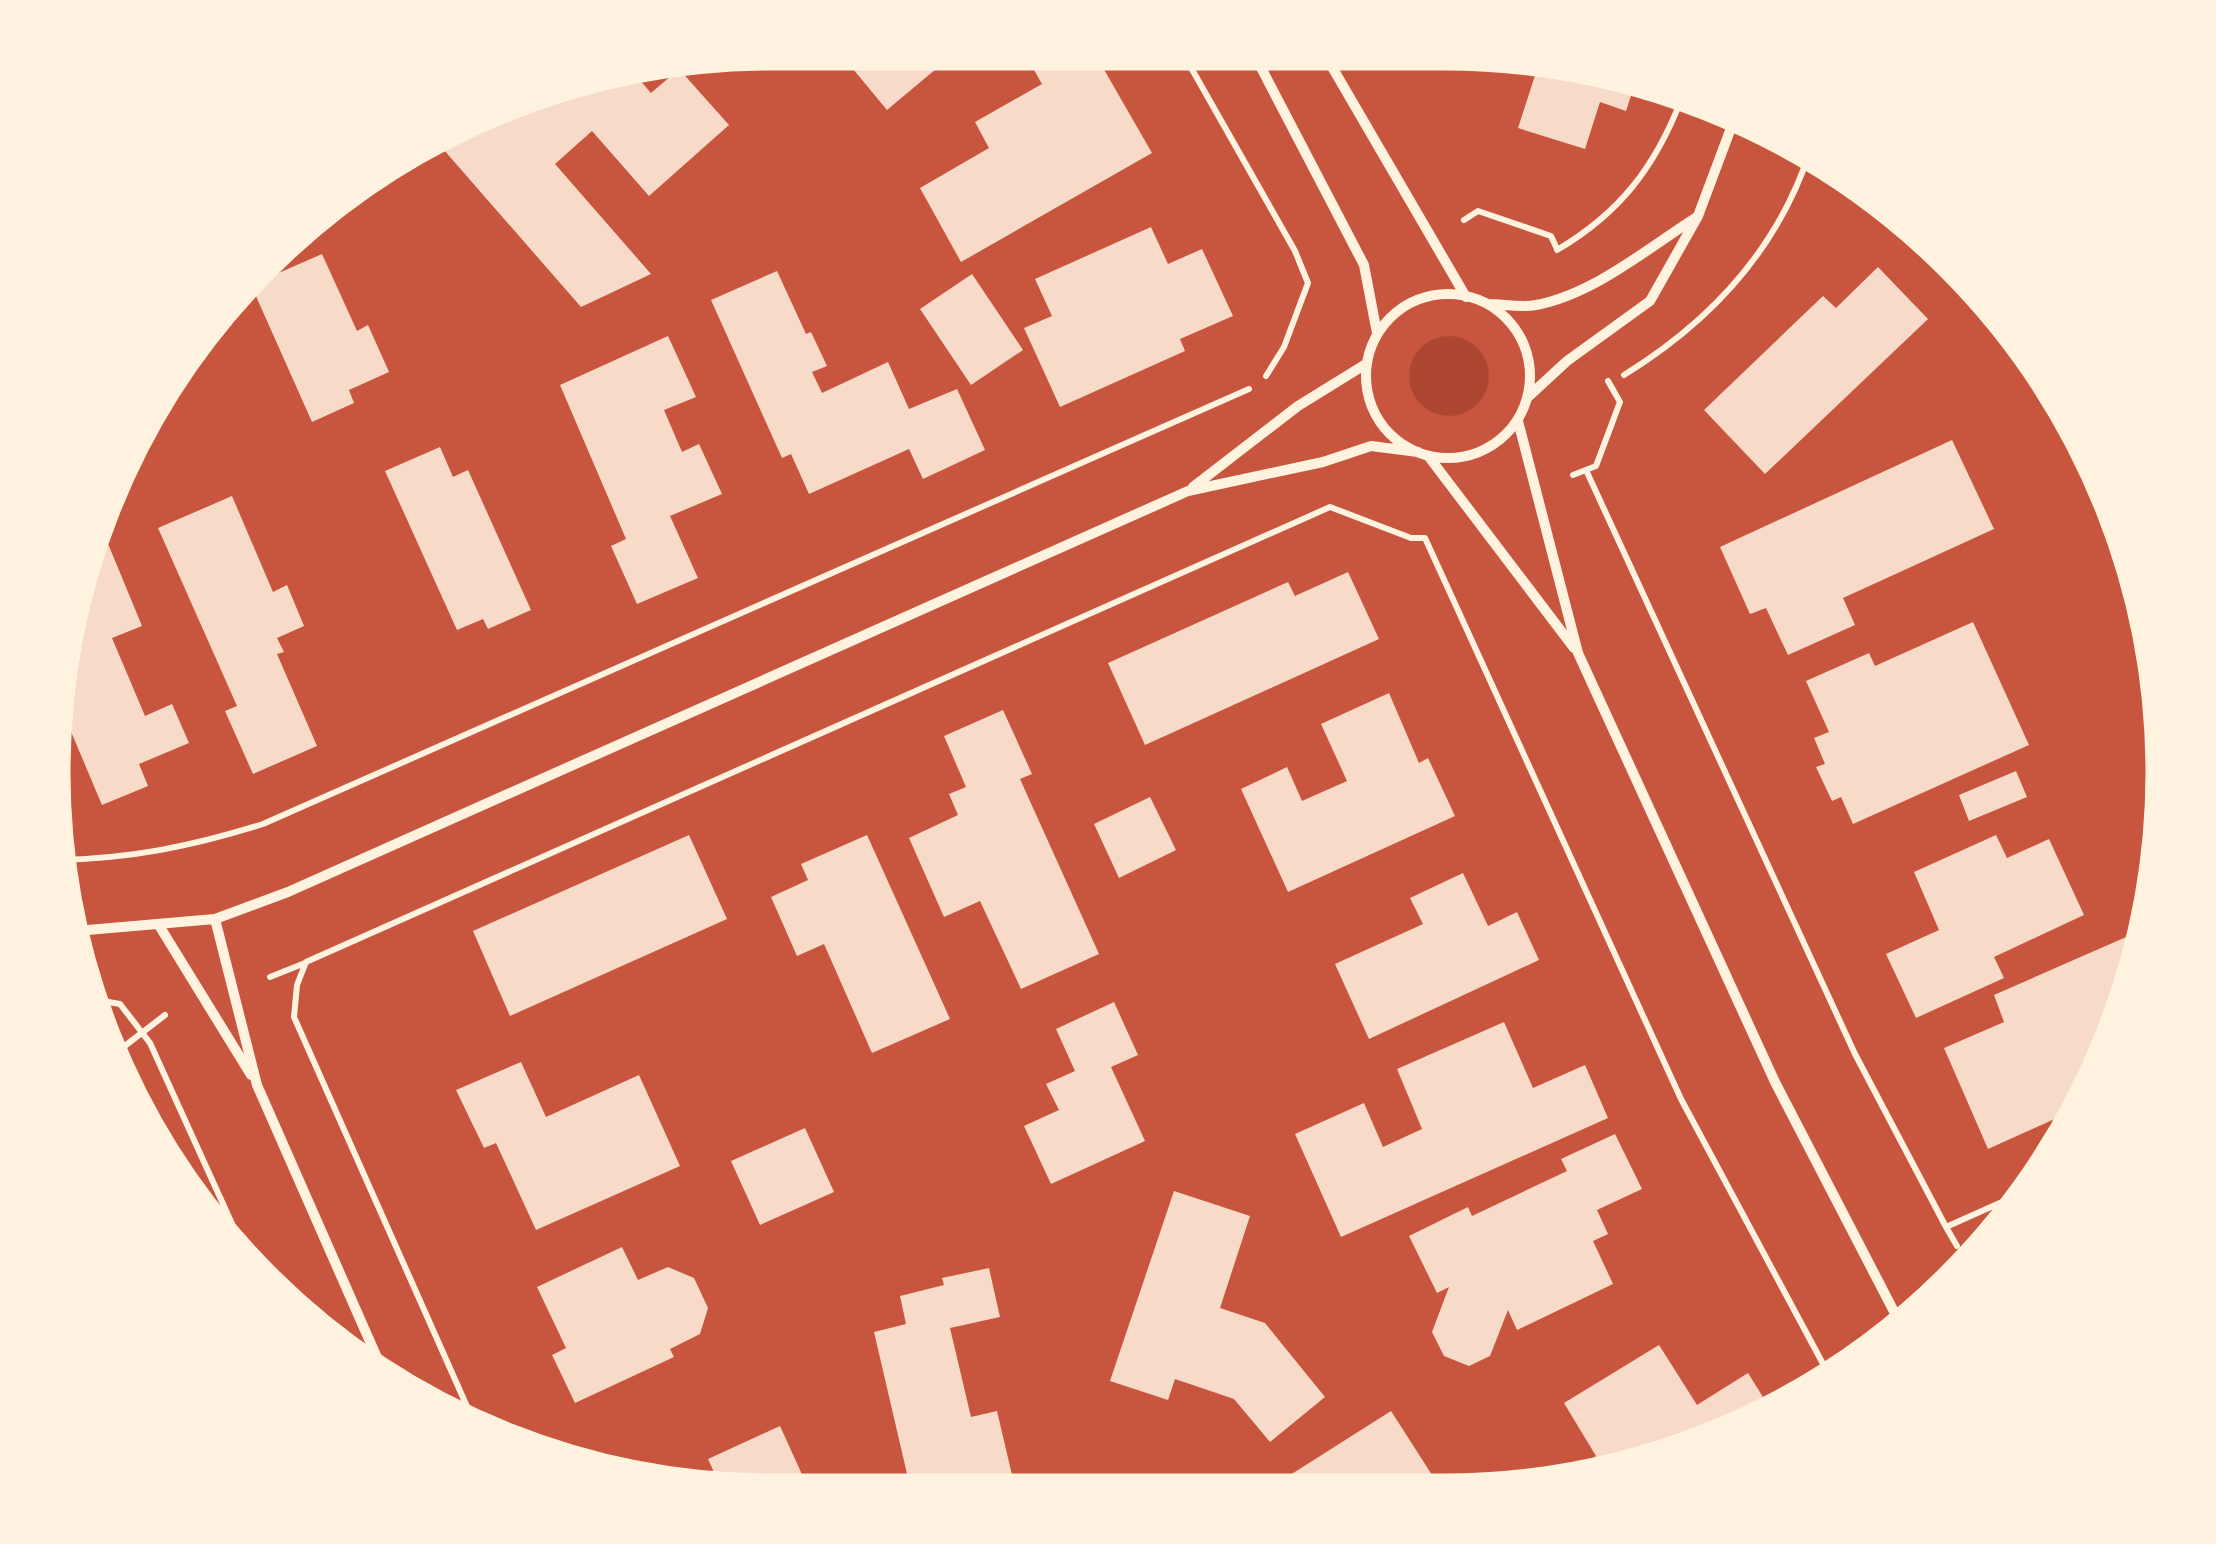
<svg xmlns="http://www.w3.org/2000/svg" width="2216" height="1544" viewBox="0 0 2216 1544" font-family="Figtree,sans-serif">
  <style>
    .green { fill: #ae4732 }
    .building { fill: #f7dbc8 }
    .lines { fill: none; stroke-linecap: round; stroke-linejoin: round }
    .path { stroke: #fff3e0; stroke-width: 6 }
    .minor { stroke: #fff3e0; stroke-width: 10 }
    .rim { fill: none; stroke: #fff3e0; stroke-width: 5 }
  </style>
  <rect width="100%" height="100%" fill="#c8553d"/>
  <path class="green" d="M1409 376a40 40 0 1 1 80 0a40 40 0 1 1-80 0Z"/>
  <path class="building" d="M 838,51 L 955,53 L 887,110 Z
    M 1025,54 L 1109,56 L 1112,61 L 1102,66 L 1152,153 L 961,262 L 920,188 L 989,148 L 975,122 L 1042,84 Z
    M 1539,63 L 1585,64 L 1635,83 L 1626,111 L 1600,102 L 1585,149 L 1518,128 Z
    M 630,69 L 651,93 L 679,69 L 729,125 L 649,196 L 592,131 L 555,164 L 651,274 L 581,307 L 437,142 L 585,75 Z
    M 1151,227 L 1168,264 L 1202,249 L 1233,316 L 1180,339 L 1185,351 L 1060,407 L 1024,328 L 1052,316 L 1035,279 Z
    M 322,254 L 357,331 L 368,325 L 389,372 L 349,390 L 354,403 L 312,422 L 251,285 Z
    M 1878,267 L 1928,319 L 1765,474 L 1704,410 L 1823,296 L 1836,308 Z
    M 777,271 L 806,334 L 811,332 L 827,366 L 812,372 L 822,393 L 888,362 L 909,409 L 957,389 L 985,450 L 923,479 L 909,449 L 809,494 L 791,454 L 782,458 L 711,300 Z
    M 972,274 L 1023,350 L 971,385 L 920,309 Z
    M 668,336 L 696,397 L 664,410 L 682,452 L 699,444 L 722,494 L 670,516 L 698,578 L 637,604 L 611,546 L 626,539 L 560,385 Z
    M 1952,440 L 1994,529 L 1843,598 L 1855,625 L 1788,655 L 1766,608 L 1750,614 L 1720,547 Z
    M 440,447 L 453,477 L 468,470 L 531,610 L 488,629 L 483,619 L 457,630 L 385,471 Z
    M 232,496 L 273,592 L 287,585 L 304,626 L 277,638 L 284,652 L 277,654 L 317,746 L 253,774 L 225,711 L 237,706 L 158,528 Z
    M 104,534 L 142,626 L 112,638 L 145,716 L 172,704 L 189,743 L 139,764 L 148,786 L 102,805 L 56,696 L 56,678 L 94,538 Z
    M 1348,572 L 1379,639 L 1145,745 L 1108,663 L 1288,582 L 1295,596 Z
    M 1973,622 L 2029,745 L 1853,824 L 1841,797 L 1832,801 L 1816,767 L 1825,764 L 1814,738 L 1829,732 L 1806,681 L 1869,653 L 1875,666 Z
    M 1389,693 L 1419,763 L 1428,758 L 1455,816 L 1288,892 L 1241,789 L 1287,767 L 1302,801 L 1347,781 L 1321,724 Z
    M 1003,710 L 1032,774 L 1020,779 L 1099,954 L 1021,989 L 980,901 L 944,917 L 909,838 L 958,815 L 949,794 L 966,787 L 944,736 Z
    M 2016,771 L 2027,797 L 1969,821 L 1959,795 Z
    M 1150,797 L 1176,850 L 1119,878 L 1094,824 Z
    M 689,835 L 727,919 L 510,1016 L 473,931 Z
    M 867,835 L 950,1019 L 872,1053 L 824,944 L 797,956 L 771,897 L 808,880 L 801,864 Z
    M 1996,835 L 2007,858 L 2049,839 L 2084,915 L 1994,957 L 2004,978 L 1916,1018 L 1886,954 L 1939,930 L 1914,872 Z
    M 1463,873 L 1488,926 L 1517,912 L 1539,960 L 1369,1039 L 1335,964 L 1423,924 L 1410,898 Z
    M 2133,934 L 2145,938 L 2142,958 L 2081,1107 L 1988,1149 L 1944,1048 L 2004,1022 L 1994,995 Z
    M 1114,1002 L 1138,1055 L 1111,1067 L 1145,1141 L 1051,1184 L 1024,1126 L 1059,1110 L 1046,1084 L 1075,1071 L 1056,1029 Z
    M 1504,1022 L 1533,1088 L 1585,1065 L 1608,1118 L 1341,1237 L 1295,1134 L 1364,1103 L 1383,1147 L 1422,1129 L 1397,1069 Z
    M 521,1062 L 546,1117 L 639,1075 L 680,1166 L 536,1230 L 496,1143 L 484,1148 L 456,1090 Z
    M 805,1128 L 834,1192 L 760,1225 L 731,1161 Z
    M 1615,1134 L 1642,1189 L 1597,1210 L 1608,1234 L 1593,1241 L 1613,1284 L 1517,1330 L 1508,1310 L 1490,1356 L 1469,1366 L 1444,1356 L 1432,1332 L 1449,1287 L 1437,1293 L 1409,1236 L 1468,1207 L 1472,1216 L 1567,1171 L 1561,1159 Z
    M 1174,1191 L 1250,1216 L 1220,1308 L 1265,1323 L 1325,1397 L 1270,1442 L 1234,1399 L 1175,1379 L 1168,1400 L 1110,1381 Z
    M 622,1247 L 638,1280 L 668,1267 L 694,1278 L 708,1308 L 700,1334 L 670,1349 L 674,1357 L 575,1403 L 552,1355 L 566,1348 L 537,1287 Z
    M 989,1268 L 1000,1317 L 950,1328 L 971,1417 L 997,1411 L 1012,1475 L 959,1491 L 911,1491 L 874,1332 L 906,1324 L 900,1296 L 944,1285 L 942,1278 Z
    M 1659,1345 L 1697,1405 L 1748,1373 L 1773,1413 L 1551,1484 L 1596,1456 L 1564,1403 Z
    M 1391,1411 L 1434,1478 L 1419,1488 L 1268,1489 Z
    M 780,1426 L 810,1492 L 723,1492 L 708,1459 Z"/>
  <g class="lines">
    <path class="path" d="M 1185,57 L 1295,251 L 1308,283 L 1284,347 L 1266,376
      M 1464,220 L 1478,211 L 1551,236 L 1557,249
      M 1557,250 C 1620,213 1655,167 1681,100
      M 1624,375 C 1710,322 1778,249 1810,151
      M 1586,470 L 1855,1054 L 1946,1227 L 2031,1189
      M 1573,475 L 1596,466 L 1620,402 L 1608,381
      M 56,860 C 130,859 193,846 263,824 L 1249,389
      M 270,977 L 305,963
      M 97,1000 L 120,1004 L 150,1043 L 253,1270
      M 113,1055 L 165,1015
      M 1946,1227 L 1957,1246
      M 477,1429 L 294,1017 L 297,985 L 306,962 L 1330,507 L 1411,538 L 1425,538 L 1681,1099 L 1829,1375"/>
    <path class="minor" d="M 1256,58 L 1364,265 L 1377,333
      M 1328,60 L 1466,297
      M1366 376a82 82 0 1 1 164 0a82 82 0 1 1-164 0Z
      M 1488,304 C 1503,304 1521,308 1536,305 C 1594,294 1648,248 1697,217
      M 1528,397 L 1567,361 L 1650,301 L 1698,216 L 1734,120
      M 1518,421 L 1578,653 L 1775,1082 L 1902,1327
      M 1429,457 L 1574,648
      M 1193,487 L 1298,406 L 1366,364
      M 215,919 L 257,1085 L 386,1378
      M 160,927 L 251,1075
      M 76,931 L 215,919 L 288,892 L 1188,491 L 1323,462 L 1371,446 L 1418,452"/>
  </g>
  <path d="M0 0H2216V1544H0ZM772 68H1444A704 704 0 0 1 2148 772V772A704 704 0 0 1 1444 1476H772A704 704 0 0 1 68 772V772A704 704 0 0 1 772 68Z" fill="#fff3e0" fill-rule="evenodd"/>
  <path class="rim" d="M772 68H1444A704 704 0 0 1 2148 772V772A704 704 0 0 1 1444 1476H772A704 704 0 0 1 68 772V772A704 704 0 0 1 772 68Z"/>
</svg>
